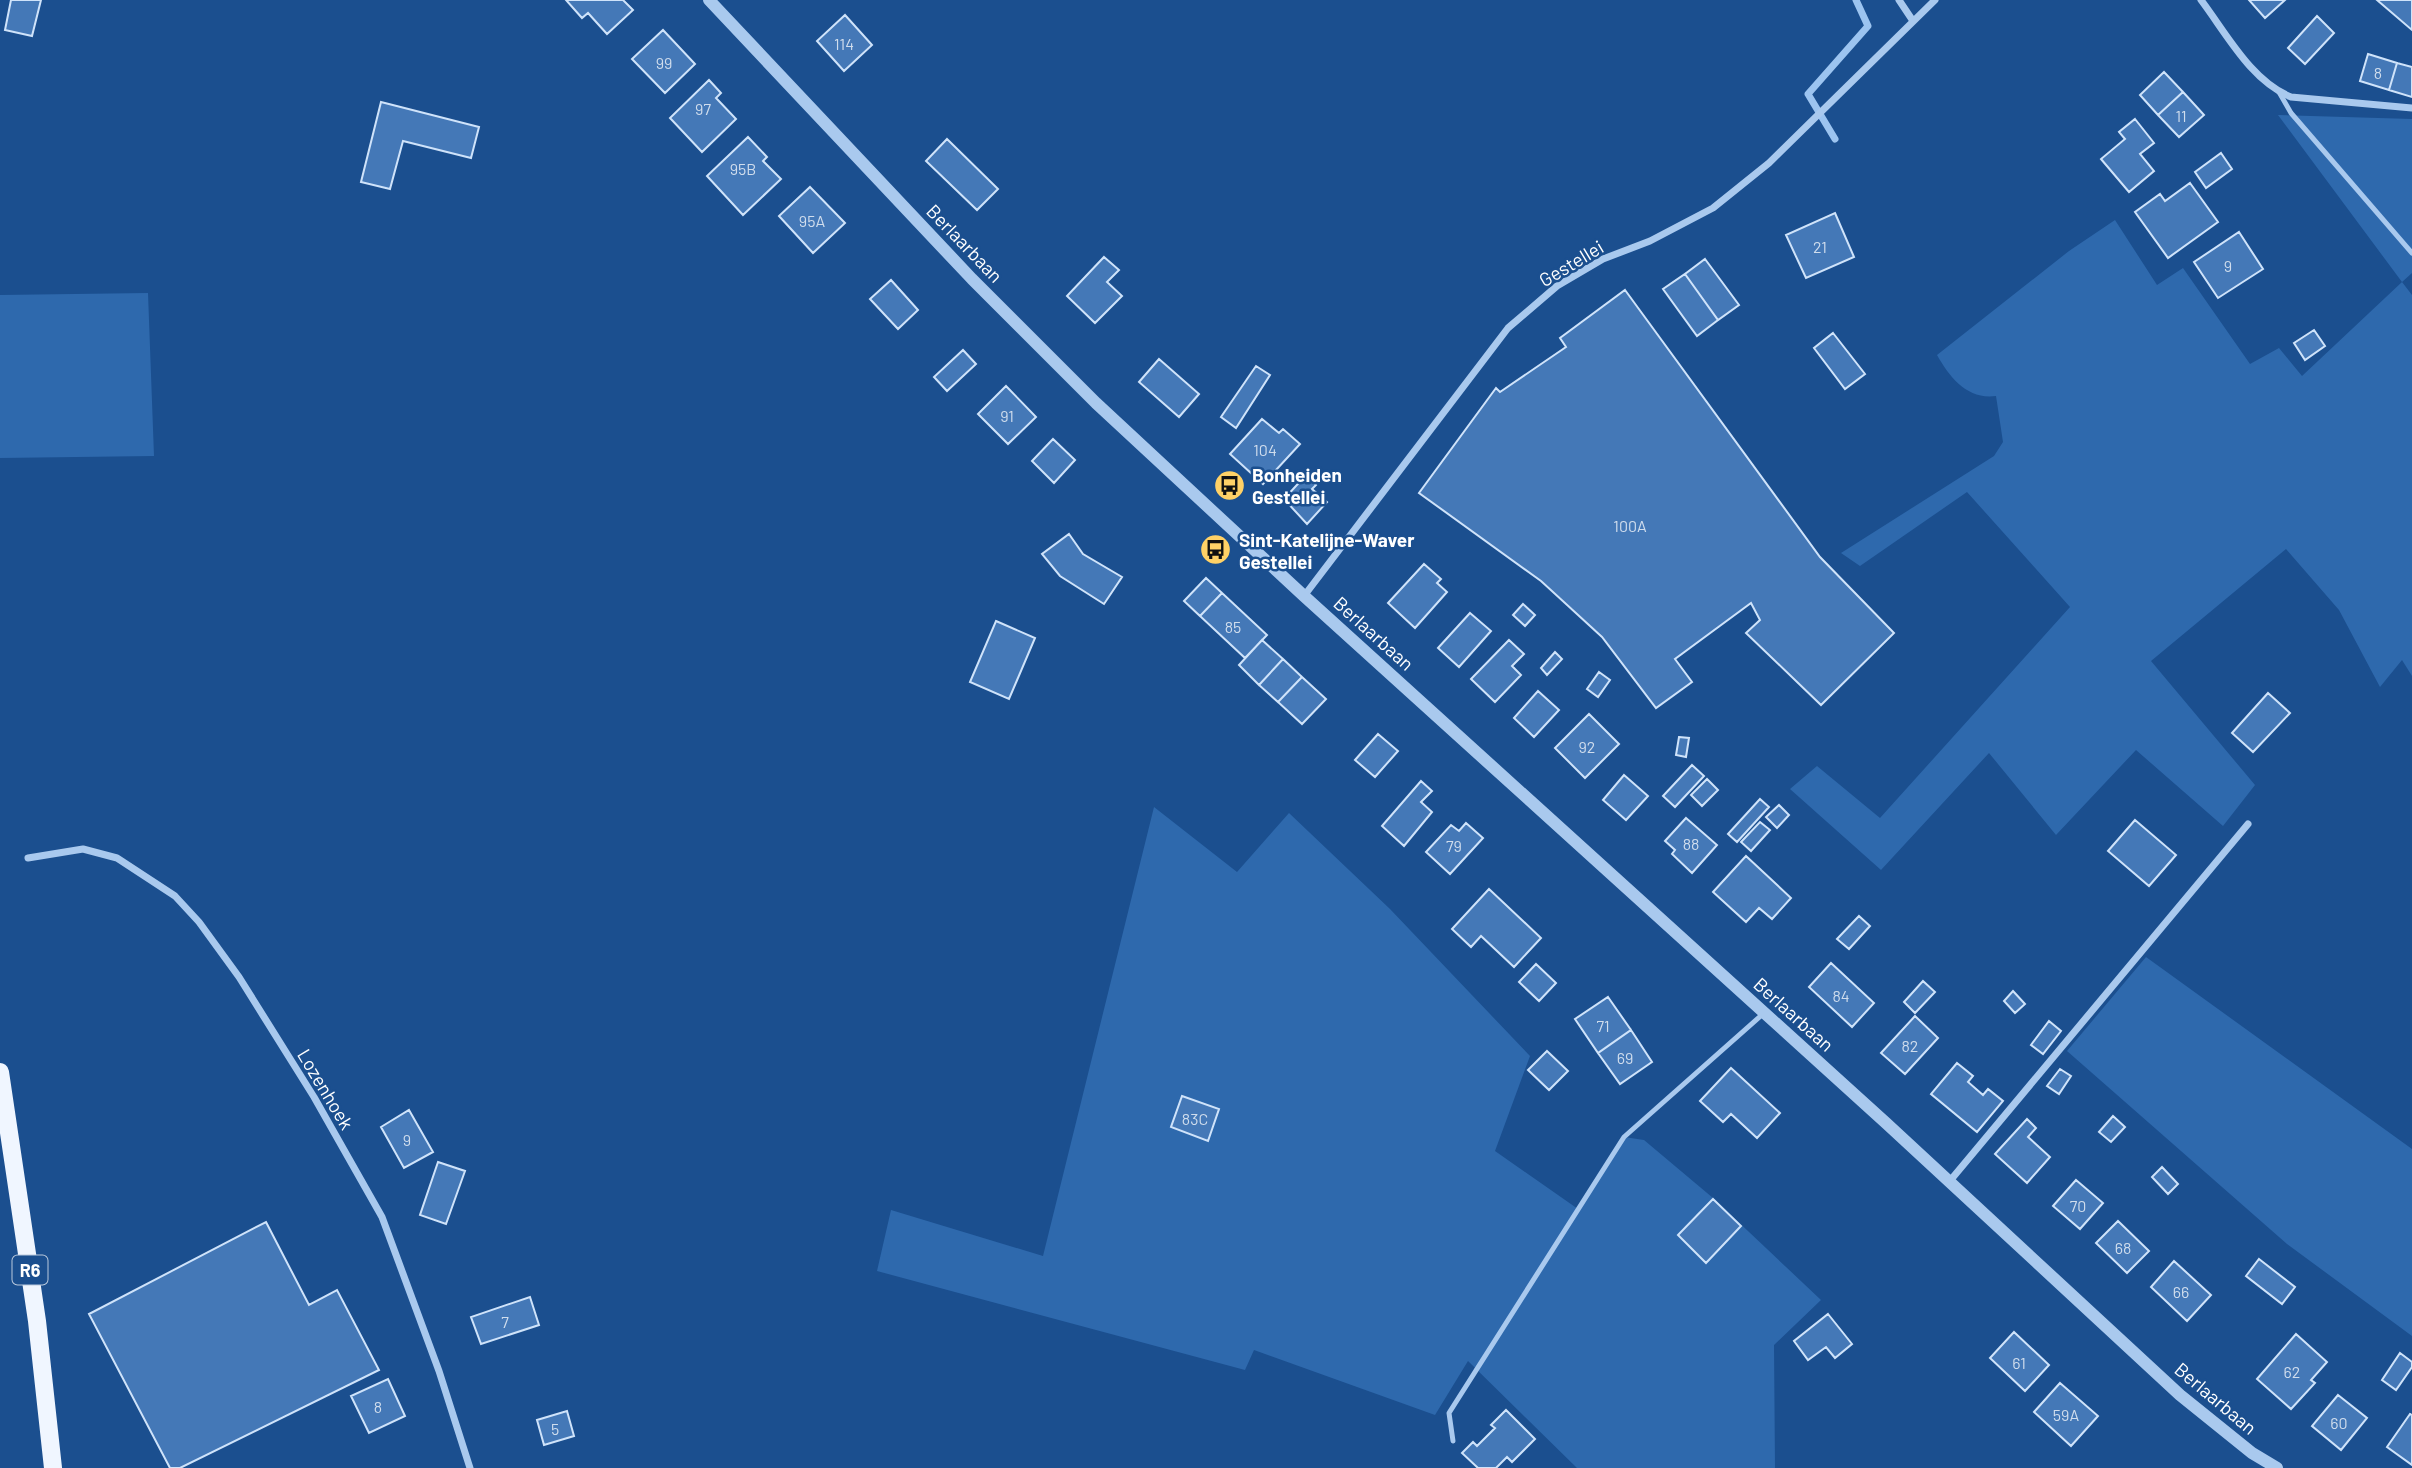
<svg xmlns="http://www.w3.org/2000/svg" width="2412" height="1468" viewBox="0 0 2412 1468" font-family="Barlow,sans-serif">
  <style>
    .green { fill: #2e69ad }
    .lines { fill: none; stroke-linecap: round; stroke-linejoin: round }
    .stream { stroke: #9cc4f0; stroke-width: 7 }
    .building { fill: #4478b7; stroke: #cfe3fa; stroke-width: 2 }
    .service { stroke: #a9c9ee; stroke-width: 5 }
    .minor { stroke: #a9c9ee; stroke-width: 7 }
    .tertiary { stroke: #a9c9ee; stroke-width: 12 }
    .primary { stroke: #f0f6ff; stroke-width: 18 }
    .labels { text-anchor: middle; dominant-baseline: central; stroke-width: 5; stroke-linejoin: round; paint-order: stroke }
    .number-label { font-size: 16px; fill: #d0dded }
    .shield { fill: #1b4f8f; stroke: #bbcadd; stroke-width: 2 }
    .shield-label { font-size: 18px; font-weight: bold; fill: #fff }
    .street-label { font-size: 19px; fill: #fff; stroke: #1b4f8f }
    .poi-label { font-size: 19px; font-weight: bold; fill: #fff; stroke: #1b4f8f; text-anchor: start }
  </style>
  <rect width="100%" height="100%" fill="#1b4f8f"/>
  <path class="green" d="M 2278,115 L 2412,119 L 2412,273 L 2402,282 L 2412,295 L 2412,676 L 2402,660 L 2380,687 L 2339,610 L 2286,549 L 2151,661 L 2255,785 L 2223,826 L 2136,750 L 2056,835 L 1989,753 L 1881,870 L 1790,789 L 1817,766 L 1880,818 L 2070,607 L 1967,492 L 1860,566 L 1841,553 L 1994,456 L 2003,442 L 1996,396 C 1968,400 1950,378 1937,355 L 2069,251 L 2115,220 L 2157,285 L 2183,268 L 2250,364 L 2279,348 L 2302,376 L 2402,282 Z
    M 148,293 L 154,456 L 0,458 L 0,295 Z
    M 1154,807 L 1237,872 L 1289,813 L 1390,909 L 1530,1056 L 1495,1151 L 1578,1209 L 1624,1137 L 1644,1140 L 1713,1198 L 1821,1300 L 1774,1345 L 1775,1468 L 1577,1468 L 1468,1361 L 1435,1415 L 1254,1350 L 1245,1370 L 877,1271 L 891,1210 L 1043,1256 Z
    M 2146,957 L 2412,1149 L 2412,1336 L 2287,1244 L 2067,1051 Z"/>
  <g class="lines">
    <path class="stream" d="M 1835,139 L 1808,94 L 1868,26 L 1856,0"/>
  </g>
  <path class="building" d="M 11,0 L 41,0 L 32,36 L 5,30 Z
    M 566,0 L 623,0 L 633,10 L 607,34 L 588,13 L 582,18 Z
    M 2249,0 L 2285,0 L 2265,18 Z
    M 2377,0 L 2412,0 L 2412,30 Z
    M 845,15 L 872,45 L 844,71 L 817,41 Z
    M 2317,16 L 2334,33 L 2305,64 L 2288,48 Z
    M 663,30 L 695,64 L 665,93 L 632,59 Z
    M 2368,54 L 2397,63 L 2389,90 L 2360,81 Z
    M 2397,63 L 2412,67 L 2412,97 L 2389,90 Z
    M 2164,72 L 2183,92 L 2158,115 L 2140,95 Z
    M 709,80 L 721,93 L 716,98 L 736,119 L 702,152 L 670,118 Z
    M 2183,92 L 2204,115 L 2179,137 L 2158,115 Z
    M 381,102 L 479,127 L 471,158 L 403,141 L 390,189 L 361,182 Z
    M 2135,119 L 2154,143 L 2140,154 L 2154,171 L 2129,192 L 2101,159 L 2125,139 L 2119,132 Z
    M 748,137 L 767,157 L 763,161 L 781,179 L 743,215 L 707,176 Z
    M 947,139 L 998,189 L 977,210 L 926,161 Z
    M 2221,153 L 2232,169 L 2206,188 L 2195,172 Z
    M 2190,183 L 2218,222 L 2168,258 L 2135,212 L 2160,194 L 2165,201 Z
    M 810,187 L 845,223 L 813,253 L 779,216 Z
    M 1835,213 L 1854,257 L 1806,278 L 1786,235 Z
    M 2239,232 L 2263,269 L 2218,298 L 2194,262 Z
    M 1104,257 L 1119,270 L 1107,282 L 1122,296 L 1095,323 L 1067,296 Z
    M 1705,259 L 1739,305 L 1718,320 L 1685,274 Z
    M 1685,274 L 1718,320 L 1697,336 L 1663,289 Z
    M 891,280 L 918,310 L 898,329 L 870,299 Z
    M 1625,290 L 1820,557 L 1894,633 L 1821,705 L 1746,633 L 1760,620 L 1751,603 L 1675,659 L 1692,682 L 1656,708 L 1602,637 L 1541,581 L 1419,493 L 1496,388 L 1500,392 L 1566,347 L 1560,338 Z
    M 2314,330 L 2325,346 L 2305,360 L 2294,343 Z
    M 1833,333 L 1865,374 L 1845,389 L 1814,348 Z
    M 963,350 L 976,364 L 947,391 L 934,377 Z
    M 1159,359 L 1199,394 L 1179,417 L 1139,382 Z
    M 1256,366 L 1270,375 L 1236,428 L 1221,417 Z
    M 1006,386 L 1036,417 L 1008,444 L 978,414 Z
    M 1262,419 L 1279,433 L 1283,429 L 1300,444 L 1263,484 L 1230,454 Z
    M 1053,439 L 1075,460 L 1054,483 L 1032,461 Z
    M 1306,475 L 1316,485 L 1312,489 L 1327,502 L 1307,524 L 1284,499 Z
    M 1069,534 L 1083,554 L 1122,577 L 1104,604 L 1060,576 L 1042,554 Z
    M 1424,564 L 1441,579 L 1437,583 L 1447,592 L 1415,628 L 1388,603 Z
    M 1206,578 L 1222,593 L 1200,616 L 1184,601 Z
    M 1222,593 L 1267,635 L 1245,658 L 1200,616 Z
    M 1523,604 L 1535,615 L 1525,626 L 1513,615 Z
    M 1470,613 L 1491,631 L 1459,667 L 1438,648 Z
    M 996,621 L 1035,638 L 1009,699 L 970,682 Z
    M 1262,640 L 1283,659 L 1259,685 L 1239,665 Z
    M 1509,640 L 1524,654 L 1512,666 L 1521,675 L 1495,702 L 1471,679 Z
    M 1555,652 L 1562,659 L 1547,675 L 1541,668 Z
    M 1283,659 L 1302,677 L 1278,702 L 1259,685 Z
    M 1599,672 L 1610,680 L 1598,697 L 1587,689 Z
    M 1302,677 L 1326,699 L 1302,724 L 1278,702 Z
    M 1538,691 L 1559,710 L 1534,737 L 1514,718 Z
    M 2268,693 L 2290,713 L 2253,752 L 2232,733 Z
    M 1589,714 L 1619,744 L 1585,778 L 1555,748 Z
    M 1378,734 L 1398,751 L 1375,777 L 1355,760 Z
    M 1679,737 L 1689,738 L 1686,757 L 1676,755 Z
    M 1692,765 L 1704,776 L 1675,807 L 1663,796 Z
    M 1624,775 L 1648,796 L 1626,820 L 1603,800 Z
    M 1707,779 L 1718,790 L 1702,806 L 1691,795 Z
    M 1421,781 L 1432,791 L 1421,802 L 1432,812 L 1404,846 L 1382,826 Z
    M 1760,799 L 1769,807 L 1737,842 L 1728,834 Z
    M 1779,805 L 1789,815 L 1777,828 L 1766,817 Z
    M 1686,818 L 1717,845 L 1692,873 L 1672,854 L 1675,850 L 1665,841 Z
    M 2135,820 L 2176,855 L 2149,886 L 2108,851 Z
    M 1760,822 L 1770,830 L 1751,851 L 1741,842 Z
    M 1466,823 L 1483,838 L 1450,874 L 1426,852 L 1451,825 L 1459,831 Z
    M 1746,856 L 1791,898 L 1772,919 L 1759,908 L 1746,922 L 1713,892 Z
    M 1489,889 L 1541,938 L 1514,967 L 1481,936 L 1471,947 L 1452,929 Z
    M 1859,916 L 1870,926 L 1849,949 L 1837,939 Z
    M 1831,963 L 1874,1003 L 1852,1027 L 1809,987 Z
    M 1536,964 L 1556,983 L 1539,1001 L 1519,982 Z
    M 1923,981 L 1935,992 L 1915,1013 L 1904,1002 Z
    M 2013,991 L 2025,1004 L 2015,1013 L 2004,1001 Z
    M 1608,997 L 1631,1030 L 1598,1053 L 1575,1019 Z
    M 1915,1016 L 1938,1038 L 1905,1074 L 1881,1053 Z
    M 2049,1021 L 2061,1031 L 2043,1054 L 2031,1045 Z
    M 1631,1030 L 1652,1062 L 1620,1084 L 1598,1053 Z
    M 1547,1051 L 1568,1071 L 1549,1090 L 1528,1070 Z
    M 1957,1063 L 1973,1076 L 1968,1082 L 1983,1095 L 1988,1089 L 2003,1101 L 1977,1132 L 1931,1094 Z
    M 1731,1068 L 1780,1113 L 1757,1138 L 1731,1114 L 1723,1122 L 1700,1101 Z
    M 2060,1069 L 2071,1076 L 2059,1094 L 2047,1086 Z
    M 1182,1096 L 1219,1109 L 1208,1141 L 1171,1127 Z
    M 409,1110 L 433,1152 L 404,1168 L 381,1127 Z
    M 2113,1116 L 2125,1127 L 2111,1142 L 2099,1132 Z
    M 2027,1119 L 2036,1128 L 2028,1137 L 2050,1157 L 2027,1183 L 1995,1154 Z
    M 438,1162 L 465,1171 L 446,1224 L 420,1215 Z
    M 2162,1167 L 2178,1184 L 2168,1194 L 2152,1177 Z
    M 2076,1180 L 2103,1203 L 2080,1229 L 2053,1206 Z
    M 1713,1199 L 1741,1226 L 1706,1263 L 1678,1235 Z
    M 2118,1221 L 2149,1251 L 2127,1273 L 2096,1243 Z
    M 266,1222 L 309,1305 L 337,1290 L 379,1370 L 180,1468 L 170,1468 L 89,1314 Z
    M 2259,1259 L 2295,1287 L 2282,1304 L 2246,1276 Z
    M 2174,1261 L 2211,1295 L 2187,1321 L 2151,1287 Z
    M 530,1297 L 539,1325 L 481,1344 L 471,1317 Z
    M 1828,1314 L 1852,1344 L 1835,1358 L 1826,1347 L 1808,1360 L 1794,1341 Z
    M 2014,1332 L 2049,1365 L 2025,1391 L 1990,1358 Z
    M 2296,1334 L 2327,1362 L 2311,1380 L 2315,1383 L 2291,1409 L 2257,1379 Z
    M 2400,1353 L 2412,1362 L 2412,1367 L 2396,1390 L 2382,1380 Z
    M 388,1379 L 405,1416 L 369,1433 L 351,1396 Z
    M 2060,1383 L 2098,1416 L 2071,1446 L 2034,1412 Z
    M 2338,1395 L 2367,1418 L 2341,1450 L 2312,1426 Z
    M 1506,1410 L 1535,1439 L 1512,1462 L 1507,1457 L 1496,1468 L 1478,1468 L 1462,1453 L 1473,1442 L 1477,1446 L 1495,1428 L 1491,1425 Z
    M 567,1411 L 574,1436 L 544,1445 L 537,1420 Z
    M 2410,1414 L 2412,1415 L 2412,1465 L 2387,1447 Z"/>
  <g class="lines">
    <path class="service" d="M 2279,92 L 2291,113 L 2412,253
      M 1453,1441 L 1449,1413 L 1624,1137 L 1764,1013"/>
    <path class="minor" d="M 1899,0 L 1913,21
      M 2201,0 C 2226,33 2251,81 2291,97 L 2412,108
      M 1304,596 L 1508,328 L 1557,286 L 1603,259 L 1650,241 L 1713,208 L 1769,163 L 1935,0
      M 28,858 L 83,849 L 117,858 L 175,896 L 199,922 L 239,977 L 314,1097 L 382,1217 L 439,1371 L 470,1468
      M 1949,1182 L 2248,824"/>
    <path class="tertiary" d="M 709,0 L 972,279 L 1096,403 L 1304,596 L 1886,1123 L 2180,1395 L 2252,1453 L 2277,1468"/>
    <path class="primary" d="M 0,1072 L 37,1321 L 53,1468"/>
  </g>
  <defs>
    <symbol id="bus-disc" viewBox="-11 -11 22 22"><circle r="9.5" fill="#ffd166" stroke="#1b4f8f"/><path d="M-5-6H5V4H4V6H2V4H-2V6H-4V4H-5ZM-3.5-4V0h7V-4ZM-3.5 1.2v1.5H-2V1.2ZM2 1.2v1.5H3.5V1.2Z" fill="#111"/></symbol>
  </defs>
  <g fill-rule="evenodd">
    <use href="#bus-disc" x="1212" y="468" width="35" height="35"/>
    <use href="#bus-disc" x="1198" y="532" width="35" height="35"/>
  </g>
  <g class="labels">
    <g class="number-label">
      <text x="844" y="43">114</text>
      <text x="664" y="62">99</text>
      <text x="2378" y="72">8</text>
      <text x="703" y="108">97</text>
      <text x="2181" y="115">11</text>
      <text x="743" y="168">95B</text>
      <text x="812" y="220">95A</text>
      <text x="1820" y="246">21</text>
      <text x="2228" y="265">9</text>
      <text x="1007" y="415">91</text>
      <text x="1265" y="449">104</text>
      <text x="1630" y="525">100A</text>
      <text x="1233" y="626">85</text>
      <text x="1587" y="746">92</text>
      <text x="1691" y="843">88</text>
      <text x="1454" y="845">79</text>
      <text x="1841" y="995">84</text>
      <text x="1603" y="1025">71</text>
      <text x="1910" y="1045">82</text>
      <text x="1625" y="1057">69</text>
      <text x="1195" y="1118">83C</text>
      <text x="407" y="1139">9</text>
      <text x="2078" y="1205">70</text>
      <text x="2123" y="1247">68</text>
      <text x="2181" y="1291">66</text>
      <text x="505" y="1321">7</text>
      <text x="2019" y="1362">61</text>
      <text x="2292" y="1371">62</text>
      <text x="378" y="1406">8</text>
      <text x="2066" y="1414">59A</text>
      <text x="2339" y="1422">60</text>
      <text x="555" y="1428">5</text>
    </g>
    <rect class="shield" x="12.5" y="1255.5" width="35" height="29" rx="5"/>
    <g class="shield-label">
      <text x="30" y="1270">R6</text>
    </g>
    <g class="street-label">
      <text transform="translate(965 243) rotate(46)">Berlaarbaan</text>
      <text transform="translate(1571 263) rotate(-31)">Gestellei</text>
      <text transform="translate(1374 633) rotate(42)">Berlaarbaan</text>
      <text transform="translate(1794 1014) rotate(42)">Berlaarbaan</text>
      <text transform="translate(326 1089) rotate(59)">Lozenhoek</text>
      <text transform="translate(2216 1398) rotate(40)">Berlaarbaan</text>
    </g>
    <g class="poi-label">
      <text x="1252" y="474">Bonheiden<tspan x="1252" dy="22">Gestellei</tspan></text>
      <text x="1239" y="539">Sint-Katelijne-Waver<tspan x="1239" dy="22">Gestellei</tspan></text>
    </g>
  </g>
</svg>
